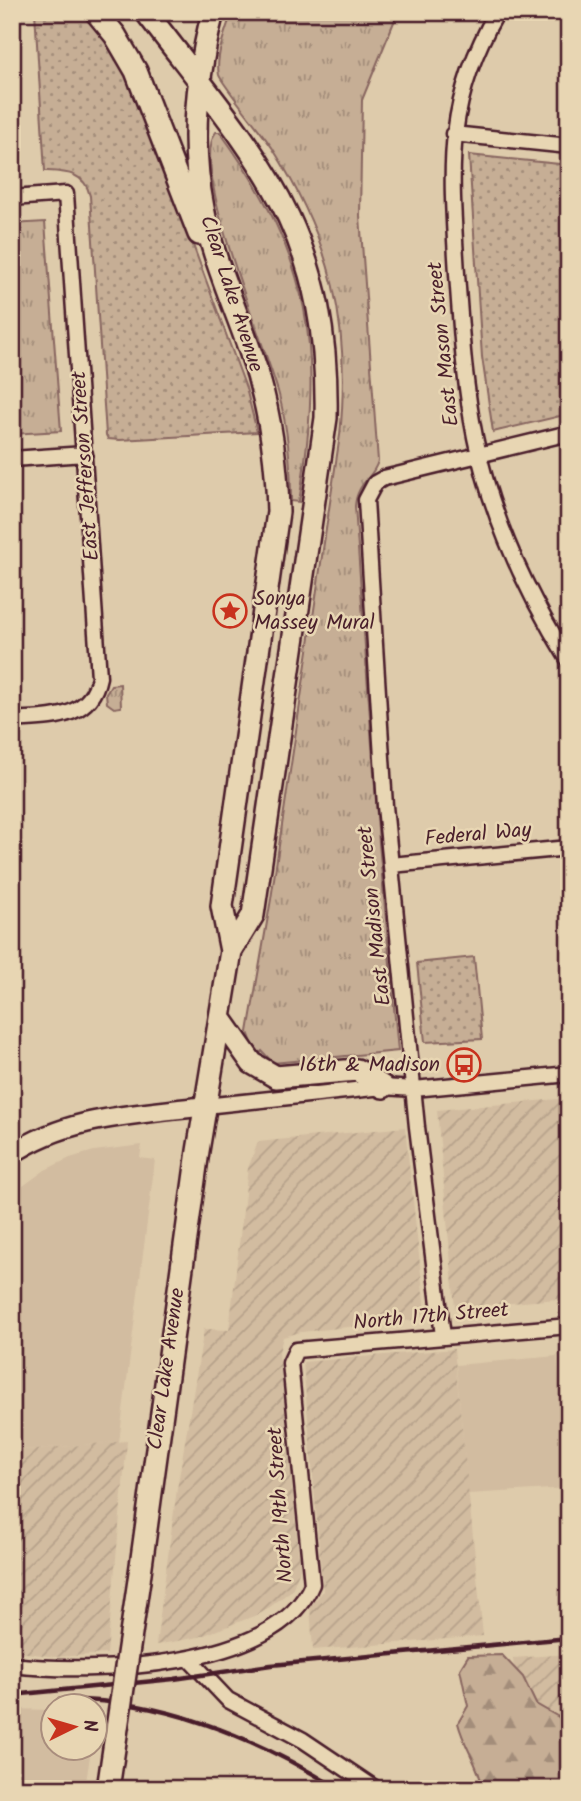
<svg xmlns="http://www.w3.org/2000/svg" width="581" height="1801" viewBox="0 0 581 1801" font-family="Kalam,sans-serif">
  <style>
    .built { fill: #d2bca0 }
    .industrial { fill: url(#industrial-furrows) }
    .grass { fill: url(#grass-tufts); stroke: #886660; stroke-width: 2 }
    .forest { fill: url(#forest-firs); stroke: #886660; stroke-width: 2 }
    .park { fill: url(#park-dots); stroke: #886660; stroke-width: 2 }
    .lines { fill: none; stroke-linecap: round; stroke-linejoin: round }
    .minor-casing { stroke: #4a1f2b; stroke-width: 19 }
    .tertiary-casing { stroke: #4a1f2b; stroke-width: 23 }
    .primary-casing { stroke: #4a1f2b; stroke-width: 26 }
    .minor { stroke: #e8d6b3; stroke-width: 14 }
    .tertiary { stroke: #e8d6b3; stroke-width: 18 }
    .primary { stroke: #e8d6b3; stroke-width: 21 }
    .rail { stroke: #4a1f2b; stroke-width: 4.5 }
    .primary-bridge-casing { stroke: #4a1f2b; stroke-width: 26; stroke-linecap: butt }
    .primary-bridge { stroke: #e8d6b3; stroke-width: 21 }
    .labels { text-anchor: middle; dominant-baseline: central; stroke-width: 5; stroke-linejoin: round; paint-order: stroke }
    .street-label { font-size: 21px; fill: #4a1f2b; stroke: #e8d6b3 }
    .poi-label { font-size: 21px; fill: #4a1f2b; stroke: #e8d6b3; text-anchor: start }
  </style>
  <defs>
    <pattern id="industrial-furrows" width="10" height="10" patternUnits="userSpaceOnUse" patternTransform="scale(1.75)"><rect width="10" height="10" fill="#d2bca0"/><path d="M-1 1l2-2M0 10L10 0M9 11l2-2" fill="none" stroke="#b6a18a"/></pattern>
    <pattern id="grass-tufts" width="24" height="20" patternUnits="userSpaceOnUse" patternTransform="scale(1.75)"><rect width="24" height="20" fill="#c6ae95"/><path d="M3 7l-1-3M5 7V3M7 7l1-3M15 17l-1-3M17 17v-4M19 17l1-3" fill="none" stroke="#a38d7a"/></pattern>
    <pattern id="forest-firs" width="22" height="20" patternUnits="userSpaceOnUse" patternTransform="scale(1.75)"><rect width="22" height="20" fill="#c6ae95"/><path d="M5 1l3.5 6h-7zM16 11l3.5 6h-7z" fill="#a38d7a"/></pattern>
    <pattern id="park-dots" width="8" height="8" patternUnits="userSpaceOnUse" patternTransform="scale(1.75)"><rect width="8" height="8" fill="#c6ae95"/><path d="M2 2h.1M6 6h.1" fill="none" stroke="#a38d7a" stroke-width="1.8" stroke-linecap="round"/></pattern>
  </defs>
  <rect width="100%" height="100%" fill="#decbab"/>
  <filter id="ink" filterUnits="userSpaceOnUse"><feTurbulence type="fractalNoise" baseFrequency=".0143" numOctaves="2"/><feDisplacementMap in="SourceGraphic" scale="14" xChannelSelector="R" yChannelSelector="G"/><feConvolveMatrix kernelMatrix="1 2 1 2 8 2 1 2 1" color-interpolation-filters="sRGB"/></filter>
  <g filter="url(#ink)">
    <path class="built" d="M 142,1145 L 140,1158 L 155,1160 L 119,1442 L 12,1451 L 12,1194 L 45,1170 L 70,1158 L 94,1151 Z
      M 557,1356 L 569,1488 L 468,1494 L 456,1365 Z
      M 12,1709 L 52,1710 L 52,1748 L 91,1749 L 85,1789 L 12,1789 Z"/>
    <path class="industrial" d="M 569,1098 L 569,1298 L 455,1308 L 437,1110 Z
      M 405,1127 L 425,1310 L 413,1320 L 301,1332 L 283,1337 L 279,1352 L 300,1569 L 292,1590 L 262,1613 L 199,1637 L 156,1645 L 177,1489 L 204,1329 L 229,1330 L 248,1168 L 258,1142 Z
      M 454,1349 L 483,1636 L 313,1650 L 310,1607 L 323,1591 L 303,1362 Z
      M 127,1441 L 107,1654 L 56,1657 L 12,1651 L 12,1451 Z
      M 569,1654 L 569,1789 L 518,1710 L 513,1658 Z"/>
    <path class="grass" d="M 232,12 L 390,12 L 396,17 L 362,100 L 360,216 L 378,461 C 373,479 357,482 355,506 L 379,843 L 398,1051 L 273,1063 L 262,1051 L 257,1056 L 248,1032 L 271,899 L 340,435 C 351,324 332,243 273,149 C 264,135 222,84 219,75 C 215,57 226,29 232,12 Z
      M 216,132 L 220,132 C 313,260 324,349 299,502 L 291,501 C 291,464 288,430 279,395 C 267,348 188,167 216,132 Z
      M 45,222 L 61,431 L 12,434 L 12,224 Z
      M 120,684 L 121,707 L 114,708 L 107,703 L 106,693 L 111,685 Z"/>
    <path class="forest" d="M 502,1655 L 523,1677 L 536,1704 L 569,1723 L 569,1789 L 483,1789 C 479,1765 464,1747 458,1723 L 468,1706 L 460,1669 L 468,1656 Z"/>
    <path class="park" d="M 35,12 L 87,12 L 115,48 L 144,113 L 246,388 L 257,432 L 120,440 L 108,439 L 106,435 L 90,196 C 85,172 66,172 45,171 Z
      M 469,155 L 569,165 L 569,414 L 493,432 L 482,357 Z
      M 474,957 L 482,1039 L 425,1042 L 417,963 Z"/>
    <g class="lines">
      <defs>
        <path id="minor" d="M 497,12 C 443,106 451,170 457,274 C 461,328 464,383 475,437 C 491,517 526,592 569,661
          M 453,134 L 569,146
          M 12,198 L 66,194 L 99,677 C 90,721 48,717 12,720
          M 12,459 L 85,454
          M 391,865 L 569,848
          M 205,1106 L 383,1087 L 414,1089 L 569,1074
          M 443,1336 L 417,1127 L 385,806 L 366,500 L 375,483 L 384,478 L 569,433
          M 189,1659 L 228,1700 L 303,1740 L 376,1789
          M 12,1665 C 90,1674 277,1670 312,1584 L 290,1363 L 296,1350 L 569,1326"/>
        <path id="tertiary" d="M 12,1154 C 70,1115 138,1115 205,1106"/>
        <path id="primary" d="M 96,12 L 115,35 L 136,71 L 199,234
          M 146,12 C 255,155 330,226 326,418 L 253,915 L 231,951
          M 221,1019 L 252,1063 L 276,1077 L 357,1070 L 383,1087
          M 139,1580 L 198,1151 L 231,951 L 222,906 L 278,512 C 277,465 271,420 258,375 C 241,319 214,266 203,208 C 190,144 197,74 213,12"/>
      </defs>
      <use href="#minor" class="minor-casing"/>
      <use href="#tertiary" class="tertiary-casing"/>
      <use href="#primary" class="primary-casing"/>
      <use href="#minor" class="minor"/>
      <use href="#tertiary" class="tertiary"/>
      <use href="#primary" class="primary"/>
      <path class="rail" d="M 12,1695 L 174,1679 L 271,1665 L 569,1638
        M 59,1700 C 158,1697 256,1737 338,1789"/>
      <defs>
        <path id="primary-bridge" d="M 108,1789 L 139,1580"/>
      </defs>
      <use href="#primary-bridge" class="primary-bridge-casing"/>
      <use href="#primary-bridge" class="primary-bridge"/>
    </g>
  </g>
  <defs>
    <symbol id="sight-ring" viewBox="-11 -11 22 22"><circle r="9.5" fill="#e8d6b3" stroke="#c8321e" stroke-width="1.5"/><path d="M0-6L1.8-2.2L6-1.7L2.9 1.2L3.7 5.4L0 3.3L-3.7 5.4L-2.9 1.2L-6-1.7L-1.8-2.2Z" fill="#c8321e"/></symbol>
    <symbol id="bus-ring" viewBox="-11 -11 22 22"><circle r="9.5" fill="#e8d6b3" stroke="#c8321e" stroke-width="1.5"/><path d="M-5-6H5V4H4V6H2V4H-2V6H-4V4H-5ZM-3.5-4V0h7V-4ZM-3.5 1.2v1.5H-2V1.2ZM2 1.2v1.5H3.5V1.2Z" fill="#c8321e"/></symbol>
  </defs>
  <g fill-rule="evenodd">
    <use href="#sight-ring" x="211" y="592" width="38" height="38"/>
    <use href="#bus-ring" x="445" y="1046" width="38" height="38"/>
  </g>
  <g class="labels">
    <g class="street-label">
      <text transform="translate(231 294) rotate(72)">Clear Lake Avenue</text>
      <text transform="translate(444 344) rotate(-96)">East Mason Street</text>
      <text transform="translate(86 466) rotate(-94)">East Jefferson Street</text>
      <text transform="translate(478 835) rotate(-5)">Federal Way</text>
      <text transform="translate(375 916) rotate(-96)">East Madison Street</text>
      <text transform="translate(431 1317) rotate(-5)">North 17th Street</text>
      <text transform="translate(167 1369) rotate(-82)">Clear Lake Avenue</text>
      <text transform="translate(281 1505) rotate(-94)">North 19th Street</text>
    </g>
    <g class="poi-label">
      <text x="254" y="599">Sonya<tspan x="254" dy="24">Massey Mural</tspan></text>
      <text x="440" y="1065" text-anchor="end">16th &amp; Madison</text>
    </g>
  </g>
  <rect width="581" height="1801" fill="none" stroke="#e8d6b3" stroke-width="42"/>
  <rect x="21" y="21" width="539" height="1759" fill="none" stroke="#4a1f2b" stroke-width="2.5" filter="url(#ink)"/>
  <g transform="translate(74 1727) rotate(85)"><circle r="33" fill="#e8d6b3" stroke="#a98d7d" stroke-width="2"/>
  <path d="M0-5L12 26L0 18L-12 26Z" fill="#c8321e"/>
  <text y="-10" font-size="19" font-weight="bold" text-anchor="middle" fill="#4a1f2b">N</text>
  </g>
</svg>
